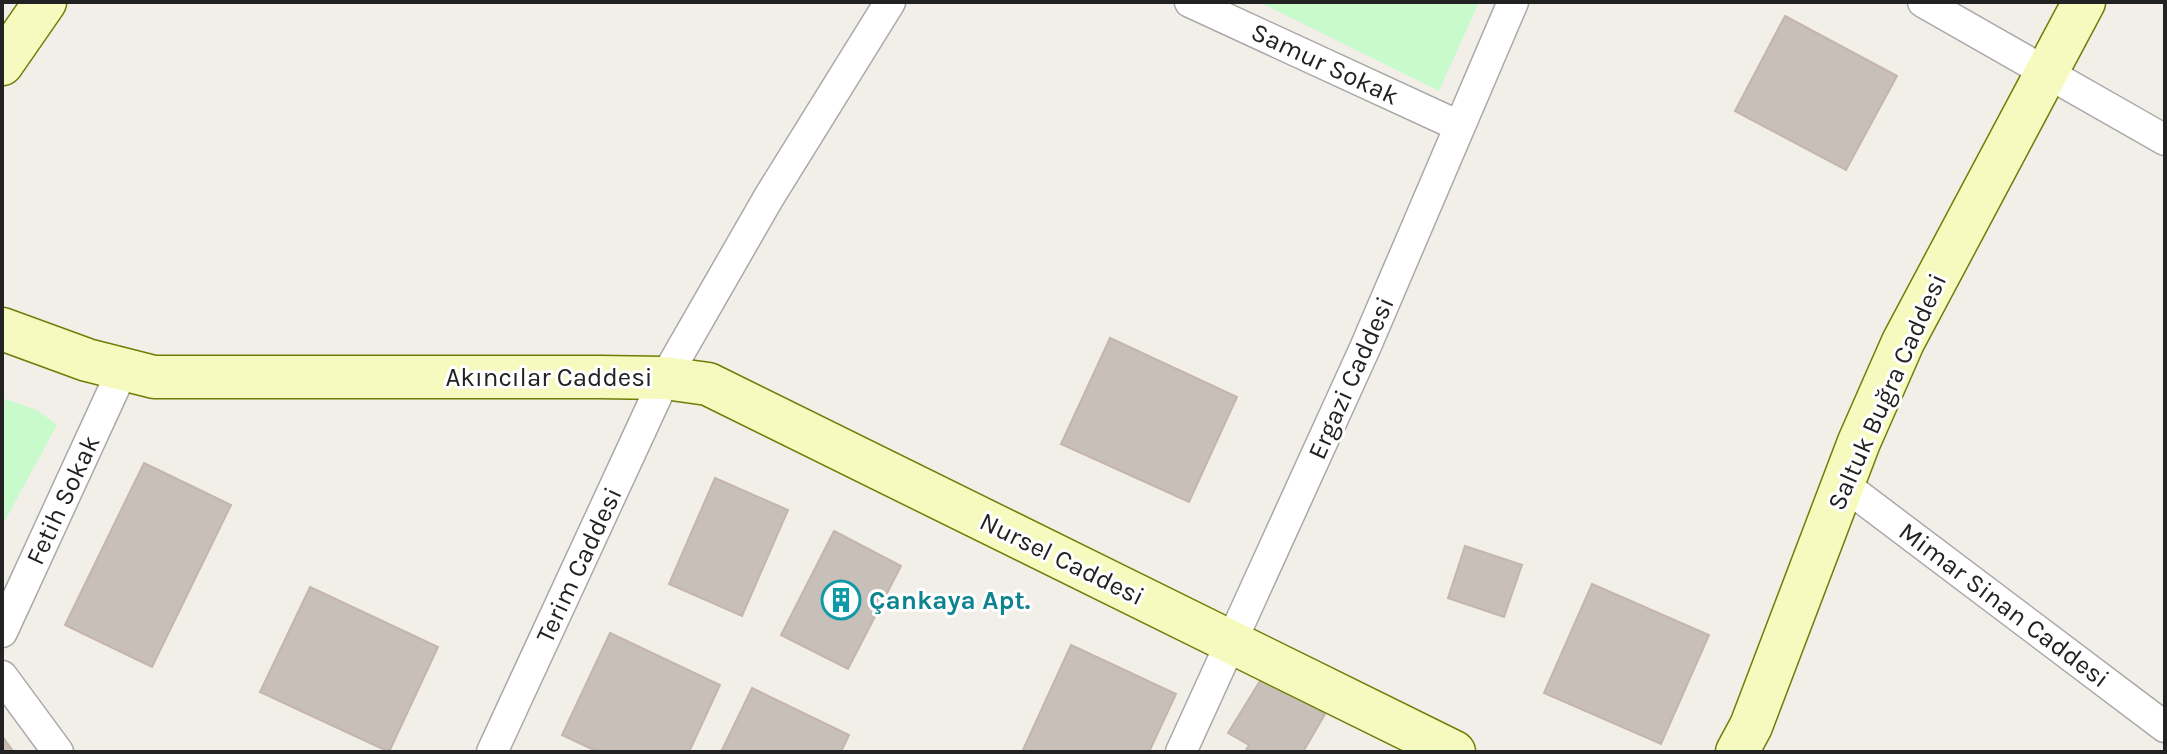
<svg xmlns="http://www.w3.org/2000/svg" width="2167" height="754" viewBox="0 0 2167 754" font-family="Karla,sans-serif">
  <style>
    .park { fill: #c8facc }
    .building { fill: #c7bfb8; stroke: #c4b6ab; stroke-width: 2 }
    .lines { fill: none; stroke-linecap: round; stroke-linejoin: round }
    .street-casing { stroke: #a9a9a9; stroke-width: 33 }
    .secondary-casing { stroke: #707d05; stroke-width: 45 }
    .street { stroke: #fff; stroke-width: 30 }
    .secondary { stroke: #f7fabf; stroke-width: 42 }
    .labels { text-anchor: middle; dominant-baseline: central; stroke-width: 6; stroke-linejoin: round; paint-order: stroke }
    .street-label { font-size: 26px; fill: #222; stroke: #fff }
    .culture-label { font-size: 26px; font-weight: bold; fill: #0d838f; stroke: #fff; text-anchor: start }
  </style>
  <rect width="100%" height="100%" fill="#f2efe9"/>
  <path class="park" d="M 1259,2 L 1479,2 L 1439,91 Z
    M 2,398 L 37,410 L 57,425 L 2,526 Z"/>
  <path class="building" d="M 1785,16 L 1897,76 L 1846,170 L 1735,111 Z
    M 1110,338 L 1237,397 L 1189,502 L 1061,444 Z
    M 144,463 L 231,505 L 152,667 L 65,625 Z
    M 715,478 L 788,510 L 742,616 L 669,584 Z
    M 834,531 L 901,566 L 848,669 L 781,635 Z
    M 1465,546 L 1522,565 L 1504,617 L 1448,598 Z
    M 1592,584 L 1709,635 L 1661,744 L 1544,693 Z
    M 310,587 L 438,647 L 389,752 L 260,692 Z
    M 610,633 L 720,685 L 689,752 L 598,752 L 562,735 Z
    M 1071,645 L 1176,694 L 1149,752 L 1022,752 Z
    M 1263,676 L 1325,714 L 1303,752 L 1245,752 L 1249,745 L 1228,733 Z
    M 752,688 L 849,735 L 841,752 L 721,752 Z
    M 2,736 L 13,751 L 11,752 L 2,752 Z"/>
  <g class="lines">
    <defs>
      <path id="street" d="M 1190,2 L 1459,126
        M 1923,2 L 2165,140
        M 1843,484 L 2165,727
        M 2,632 L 123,369
        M 2,676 L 58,752
        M 492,752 L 665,378 L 769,197 L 890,2
        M 1181,752 L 1365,348 L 1513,2"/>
      <path id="secondary" d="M 2,64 L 45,2
        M 2,329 L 87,360 L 154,377 L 600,377 L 665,378 L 708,384 L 1454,752
        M 1737,752 L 1751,726 L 1859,442 L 1903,342 L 2084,2"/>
    </defs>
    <use href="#street" class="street-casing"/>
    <use href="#secondary" class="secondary-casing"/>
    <use href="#street" class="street"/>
    <use href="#secondary" class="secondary"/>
  </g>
  <defs>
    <symbol id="building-ring" viewBox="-11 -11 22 22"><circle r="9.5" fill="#fff" stroke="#0f9aa8" stroke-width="1.5"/><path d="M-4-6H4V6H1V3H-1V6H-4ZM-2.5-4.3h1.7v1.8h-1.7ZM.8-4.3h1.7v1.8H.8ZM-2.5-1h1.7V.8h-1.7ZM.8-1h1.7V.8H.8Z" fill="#0f9aa8"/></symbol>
  </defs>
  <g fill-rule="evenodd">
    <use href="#building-ring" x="819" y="578" width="44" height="44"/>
  </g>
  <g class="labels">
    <g class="street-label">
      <text transform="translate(1325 64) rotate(25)">Samur Sokak</text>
      <text x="549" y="377">Akıncılar Caddesi</text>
      <text transform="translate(1351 378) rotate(-66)">Ergazi Caddesi</text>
      <text transform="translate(1887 392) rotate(-66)">Saltuk Buğra Caddesi</text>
      <text transform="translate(63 500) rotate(-65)">Fetih Sokak</text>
      <text transform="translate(1062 559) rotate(26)">Nursel Caddesi</text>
      <text transform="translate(579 565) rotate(-65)">Terim Caddesi</text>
      <text transform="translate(2004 605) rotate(37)">Mimar Sinan Caddesi</text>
    </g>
    <g class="culture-label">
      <text x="869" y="600">Çankaya Apt.</text>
    </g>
  </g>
  <rect width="2167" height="754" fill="none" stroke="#222222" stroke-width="8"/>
</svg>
